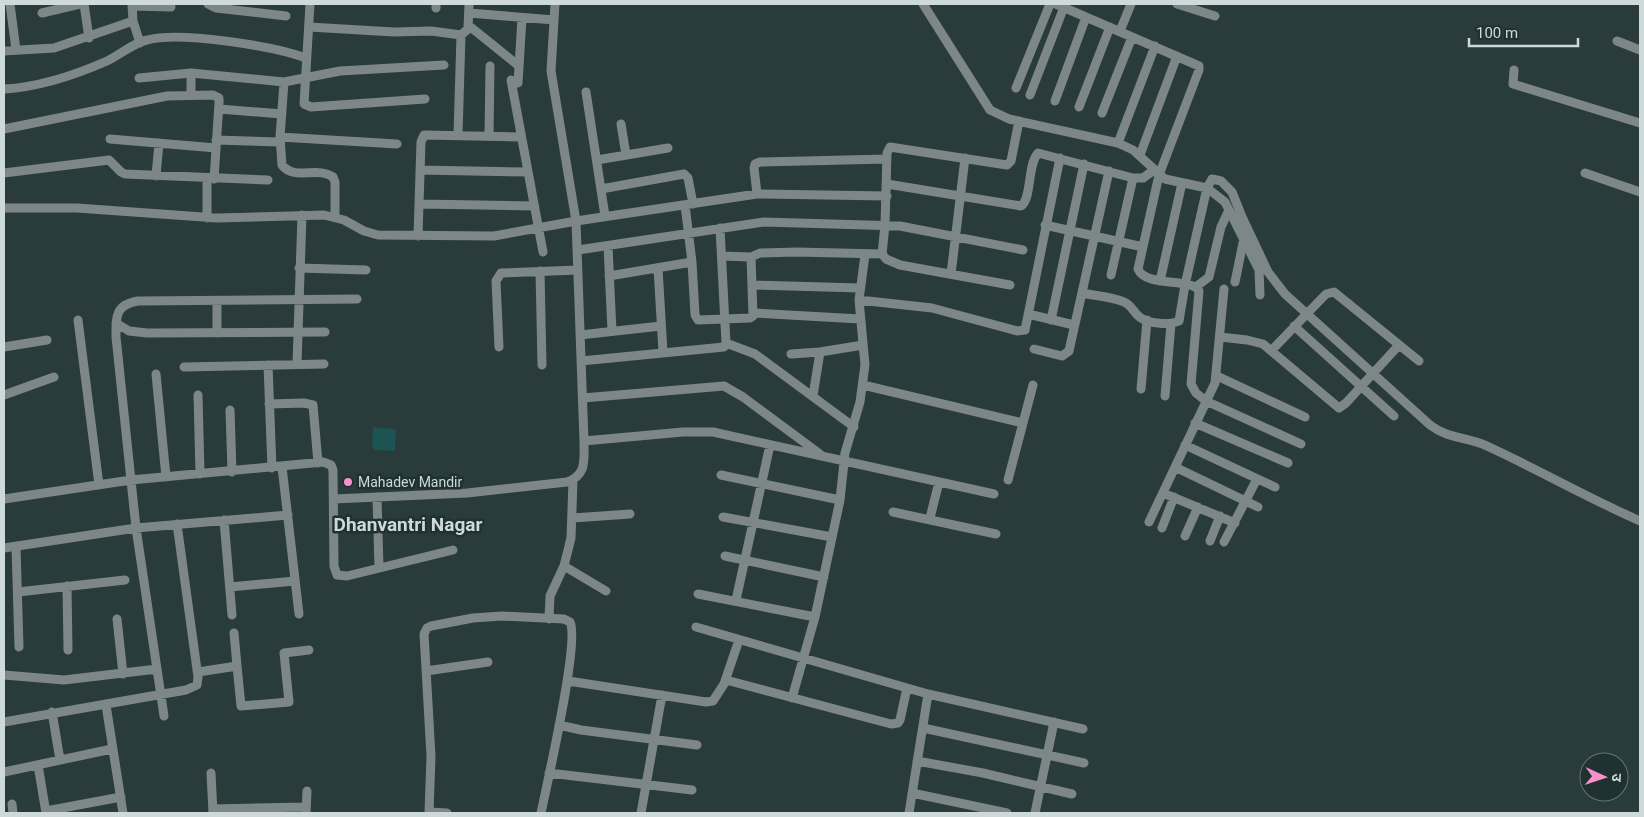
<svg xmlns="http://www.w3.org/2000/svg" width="1644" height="817" viewBox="0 0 1644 817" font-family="Roboto,'Noto Sans Devanagari',sans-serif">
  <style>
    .green { fill: #1c5353 }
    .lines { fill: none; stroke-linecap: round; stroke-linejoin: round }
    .street { stroke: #7e8787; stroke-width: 9 }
    .poi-dot { fill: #f890cc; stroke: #1f3131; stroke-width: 2 }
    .labels { text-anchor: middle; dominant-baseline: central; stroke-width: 5; stroke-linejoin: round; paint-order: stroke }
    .poi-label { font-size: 14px; fill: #ced9d9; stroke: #1f3131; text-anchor: start }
    .district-label { font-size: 19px; font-weight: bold; fill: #ced9d9; stroke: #1f3131 }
  </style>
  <rect width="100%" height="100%" fill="#293b3b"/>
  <path class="green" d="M 373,427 L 396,429 L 395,451 L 374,450 L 372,447 Z"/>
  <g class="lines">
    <path class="street" d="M 10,4 L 16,50
      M 84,4 L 89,38
      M 132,4 L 133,21 L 140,43
      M 208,4 L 216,8 L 286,16
      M 310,4 L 304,104 L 311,107 L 425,99
      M 923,4 L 990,110 L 1009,119 L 1118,143 L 1133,150 L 1165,179 L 1207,188 L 1225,202 L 1259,270 L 1260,295
      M 1056,4 L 1199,66 L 1199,70 L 1159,175 L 1138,269 C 1146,288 1191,277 1199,291 L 1191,384 L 1196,393 L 1206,401 L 1301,444
      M 1177,4 L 1215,16
      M 132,6 L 171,7
      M 436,8 L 436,4
      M 42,13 L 80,4
      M 469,13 L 554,20
      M 468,25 L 519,66
      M 309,27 L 394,32 L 431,31 L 461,35 L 468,29 L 469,4
      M 1120,31 L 1131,4
      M 1617,41 L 1640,50
      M 4,51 L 54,48 L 133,21
      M 1514,70 L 1513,84 L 1640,123
      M 139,78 L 191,73 L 284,82 L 340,71 L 444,65
      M 511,80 L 543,252
      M 284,82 L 280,137 L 282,165 C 294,181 318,166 333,177 L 335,182 L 335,216
      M 518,83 L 522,18
      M 1016,88 L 1050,4
      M 4,89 C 40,87 73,76 107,61 C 120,55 133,43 147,40 C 180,31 273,46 306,58
      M 586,92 L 605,216
      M 191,95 L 191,73
      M 1030,95 L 1064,7
      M 1055,101 L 1086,17
      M 1079,107 L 1110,27
      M 219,109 L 282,114
      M 1102,113 L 1132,37
      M 621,124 L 626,155
      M 4,129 L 167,96 L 213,95 L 219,98 L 219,103 L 214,179
      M 458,135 L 461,35
      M 489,136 L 490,66
      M 280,137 L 397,144
      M 110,139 L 216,148
      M 216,140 L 280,142
      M 1118,143 L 1155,46
      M 1140,155 L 1177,56
      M 597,160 L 668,148
      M 420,170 L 528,172
      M 4,173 L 109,160 L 121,172 L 125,174 L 268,180
      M 1585,173 L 1640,192
      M 156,176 L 159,143
      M 207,179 L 207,218
      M 887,184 L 1021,206 C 1032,199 1027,165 1038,153 L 1133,178 L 1143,178 L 1154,170
      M 601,189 L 684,174 L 688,178 L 693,204
      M 757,194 L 754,168 L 755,164 L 760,162 L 887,159
      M 419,204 L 534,206
      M 685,205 L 692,262 L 695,315 L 698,320 L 750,318 L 753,316 L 751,257 L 722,256
      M 4,208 L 77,208 L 217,218 L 324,215 L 344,220 L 364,231 L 378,235 L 494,236 L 576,221 L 757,194 L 887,196
      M 1045,225 L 1143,247
      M 418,236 L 421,142 L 424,135 L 521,137
      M 608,246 L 612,331
      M 578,250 L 764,222 L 900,226 L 1023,250
      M 882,254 L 886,259 L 900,265 L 1010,285
      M 751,257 L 760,253 L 796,252 L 882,254 L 885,225 L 887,153 L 890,147 L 1007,165 L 1011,161 L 1019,121
      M 299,268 L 366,270
      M 658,268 L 663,352
      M 540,271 L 542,365
      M 951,274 L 965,158
      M 1111,275 L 1133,178
      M 609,276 L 692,262
      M 1160,281 L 1182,183
      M 1235,282 L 1244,238
      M 752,285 L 860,288
      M 1197,286 L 1209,277 L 1221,227 L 1229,210
      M 1082,293 C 1096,296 1112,297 1124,302 C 1132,305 1134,314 1141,318 C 1150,324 1170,325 1179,321 L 1185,285 L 1207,188 L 1212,179 L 1221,181 L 1232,192 L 1242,217 L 1268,272 L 1285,294 L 1430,425 C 1448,439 1468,437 1487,446 C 1539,470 1588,498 1640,521
      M 859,300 L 932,308 L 1017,331 L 1025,330 L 1060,158
      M 754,313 L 860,319
      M 1028,314 L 1074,325
      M 78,320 L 99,485
      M 1051,320 L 1084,164
      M 116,323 L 129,331 L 147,333 L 325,332
      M 1294,326 L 1394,416
      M 217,333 L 217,301
      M 580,335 L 661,326
      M 1220,337 L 1247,340 L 1263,344 L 1339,408 L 1346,403 L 1399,345
      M 726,343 L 755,354 L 854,427
      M 4,347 L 47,340
      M 499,347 L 496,281 L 501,273 L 578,270
      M 1034,349 L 1062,356 L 1069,351 L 1109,171
      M 1272,350 L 1326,294 L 1334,292 L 1419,361
      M 791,354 L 820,352 L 863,345
      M 581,361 L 724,347 L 726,343 L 720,228
      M 297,364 L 302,215
      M 268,365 L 272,468
      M 184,367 L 324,364
      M 156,374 L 166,477
      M 1217,376 L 1305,417
      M 863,385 L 1023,423
      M 1141,389 L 1147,320
      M 4,395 L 54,377
      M 198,395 L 200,474
      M 813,396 L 820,352
      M 1165,396 L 1171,324
      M 583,398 L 724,386 L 743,397 L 820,454
      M 269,404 L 304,403 L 313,405 L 318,463
      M 230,410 L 232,472
      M 1195,423 L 1288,463
      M 584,441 L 683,432 L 713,432 L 994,494
      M 1185,445 L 1275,487
      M 282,467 L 299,614
      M 1175,467 L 1258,507
      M 721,475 L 840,500
      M 1008,480 L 1033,385
      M 1163,493 L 1235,523
      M 377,497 L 379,568
      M 4,499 L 131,480 L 323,462 L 331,465 L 333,470 L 334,566 L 337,575 L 347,576 L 453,550
      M 334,499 L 467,493 L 567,482 C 587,475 584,460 584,441 L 576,221 L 551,71 L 555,4
      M 893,512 L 996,534
      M 723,517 L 832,537
      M 573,518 L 630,514
      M 930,518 L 939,482
      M 224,520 L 232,615
      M 1149,522 L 1215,383 L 1224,289
      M 1162,528 L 1174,497
      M 1185,536 L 1198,507
      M 1210,541 L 1220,516
      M 1224,542 L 1257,479
      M 16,546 L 19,647
      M 4,548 L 136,528 L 288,515
      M 725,556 L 824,577
      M 564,566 L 606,591
      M 67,586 L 68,650
      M 230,587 L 295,581
      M 18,592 L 125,580
      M 698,594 L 815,617
      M 736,600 L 770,445
      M 117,619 L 123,674
      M 549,619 L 550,596 L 564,566 L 571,538 L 573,481
      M 696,627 L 928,694 L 1083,729
      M 234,633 L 237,666
      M 426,671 L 488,662
      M 198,672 L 237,666 L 241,706 L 289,702 L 284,653 L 309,650
      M 4,675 L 64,680 L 157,669
      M 726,680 L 891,724 L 898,723 L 900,720 L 907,688
      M 568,681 L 706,702 L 713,701 L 724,684 L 739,640
      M 792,698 L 815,617 L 840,500 L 845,453 L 860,402 L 865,365 L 859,300 L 865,255
      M 106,705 L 123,813
      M 52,712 L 60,760
      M 164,716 L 136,528 L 116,337 C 116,316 115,305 138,301 L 357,299
      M 4,722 L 186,690 L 197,685 L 198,677 L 177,524
      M 559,725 L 581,730 L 697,745
      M 923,728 L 1084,763
      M 917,761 L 983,773 L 1072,794
      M 38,765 L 46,813
      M 4,772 L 112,749
      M 211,773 L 213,813
      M 549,773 L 692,790
      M 912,793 L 1007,813
      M 12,804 L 13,813
      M 213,809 L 306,807
      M 46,811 L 121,797
      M 429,812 L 447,813
      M 306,813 L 307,791
      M 429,813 L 431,756 L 424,634 L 427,628 L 431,626 L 473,618 L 502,616 L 564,619 L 570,622 C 580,641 547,784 541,813
      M 641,813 L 662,695
      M 909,813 L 928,694
      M 1035,813 L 1054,722"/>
  </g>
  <circle class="poi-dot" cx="348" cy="482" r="5"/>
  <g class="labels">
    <g class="poi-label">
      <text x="358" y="482">Mahadev Mandir</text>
    </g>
    <g class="district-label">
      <text x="408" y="524">Dhanvantri Nagar</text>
    </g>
  </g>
  <rect width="1644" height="817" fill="none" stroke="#ced9d9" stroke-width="10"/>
  <g transform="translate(1604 777) rotate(93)"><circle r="24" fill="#1f3131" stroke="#657474"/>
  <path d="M0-4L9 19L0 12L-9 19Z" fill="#f890cc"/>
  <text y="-8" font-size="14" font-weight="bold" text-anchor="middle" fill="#ced9d9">उ</text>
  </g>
  <path d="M1469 38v8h109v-8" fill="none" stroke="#ced9d9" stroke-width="2.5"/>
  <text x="1476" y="38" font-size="15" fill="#ced9d9" stroke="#1f3131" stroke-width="4" paint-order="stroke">100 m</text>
</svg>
